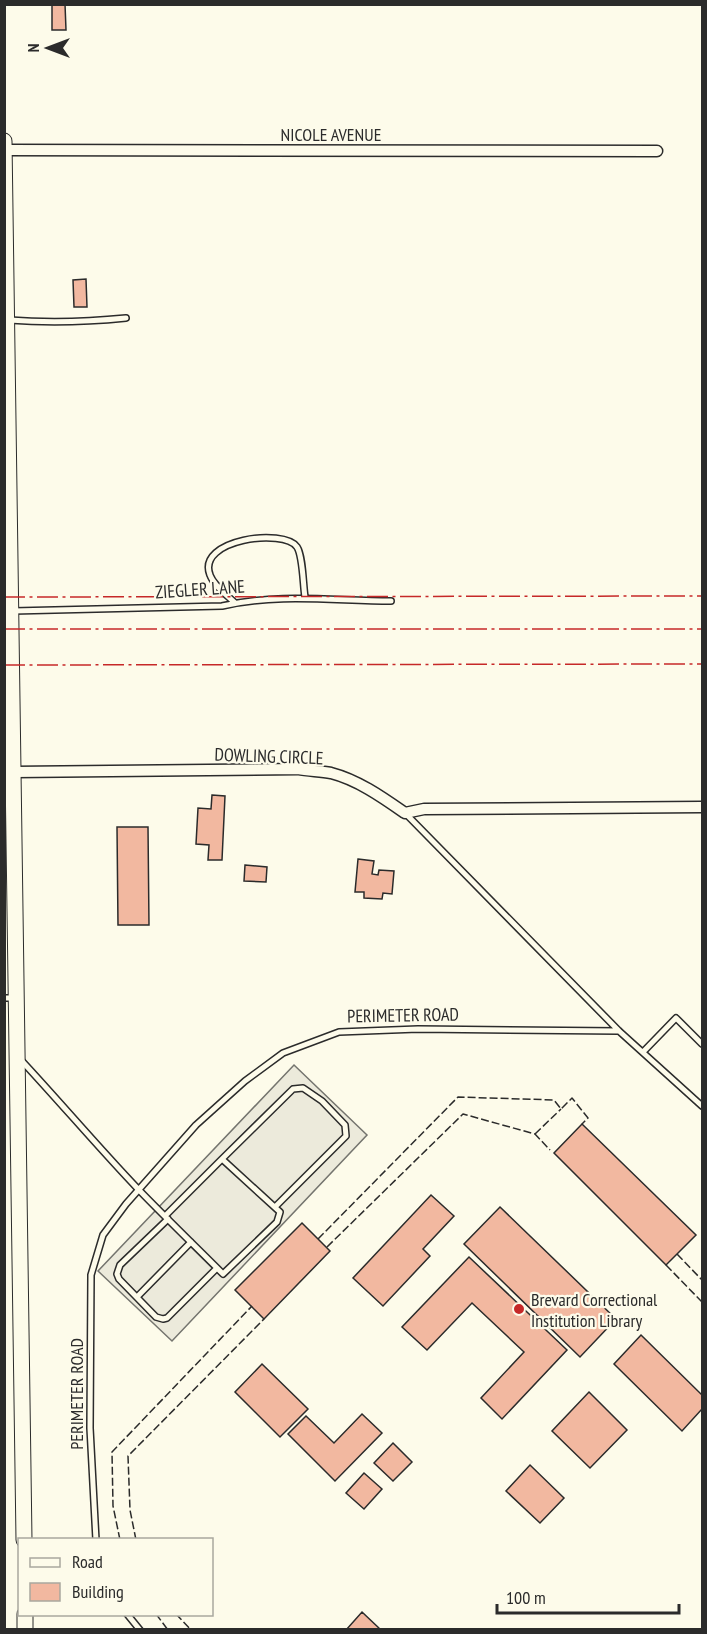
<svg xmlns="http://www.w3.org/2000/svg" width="707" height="1634" viewBox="0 0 707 1634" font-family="'PT Sans Narrow',sans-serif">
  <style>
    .parking { fill: #eceadb; stroke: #74746e; stroke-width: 1.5 }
    .building { fill: #f2b8a0; stroke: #2b2b2b; stroke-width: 1.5 }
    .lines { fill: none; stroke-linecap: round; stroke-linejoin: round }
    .lane-casing { stroke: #2b2b2b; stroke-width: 8 }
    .street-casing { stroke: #2b2b2b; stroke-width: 13 }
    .secondary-casing { stroke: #2b2b2b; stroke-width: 17 }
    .lane { stroke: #fdfbea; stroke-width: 5 }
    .street { stroke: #fdfbea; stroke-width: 10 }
    .secondary { stroke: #fdfbea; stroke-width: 15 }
    .fence { stroke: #2b2b2b; stroke-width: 1.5; stroke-dasharray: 8 3; stroke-linecap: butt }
    .power { stroke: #c62828; stroke-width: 1.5; stroke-dasharray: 21 4.5 3 4.5; stroke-linecap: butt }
    .poi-dot { fill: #c62828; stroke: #fdfbea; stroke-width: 2 }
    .labels { text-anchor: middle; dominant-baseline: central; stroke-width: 4.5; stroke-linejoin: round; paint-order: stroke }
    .street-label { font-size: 18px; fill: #2b2b2b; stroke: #fdfbea }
    .poi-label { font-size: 18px; fill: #2b2b2b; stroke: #fdfbea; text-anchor: start }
  </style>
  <rect width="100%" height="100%" fill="#fdfbea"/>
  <path class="parking" d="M 294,1065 L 367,1135 L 172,1341 L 98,1271 Z"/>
  <path class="building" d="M 65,4 L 66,30 L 52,30 L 52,5 Z
    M 86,279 L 87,307 L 74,307 L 73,280 Z
    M 212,795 L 225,796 L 222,860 L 208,860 L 209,845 L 196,844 L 198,808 L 211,809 Z
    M 117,827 L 148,827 L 149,925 L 118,925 Z
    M 358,859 L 374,861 L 372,874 L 378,875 L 379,870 L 394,871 L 392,894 L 383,893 L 382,899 L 364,898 L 364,892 L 355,892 Z
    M 245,865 L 267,867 L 266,882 L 244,881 Z
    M 582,1124 L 696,1235 L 666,1265 L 554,1153 Z
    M 431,1195 L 454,1216 L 423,1249 L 430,1256 L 383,1306 L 353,1278 Z
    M 500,1207 L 616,1319 L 580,1357 L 464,1244 Z
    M 302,1223 L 330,1251 L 264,1319 L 235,1290 Z
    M 469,1257 L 567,1350 L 502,1419 L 481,1398 L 524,1352 L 472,1303 L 427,1350 L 402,1327 Z
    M 641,1335 L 702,1395 L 702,1409 L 682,1431 L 614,1364 Z
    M 262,1364 L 308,1409 L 280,1437 L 235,1392 Z
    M 589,1392 L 627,1430 L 590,1468 L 552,1431 Z
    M 362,1414 L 382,1433 L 335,1481 L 288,1434 L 306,1416 L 334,1443 Z
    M 393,1443 L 412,1462 L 393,1481 L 374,1463 Z
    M 530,1465 L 564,1498 L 540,1523 L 506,1491 Z
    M 364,1473 L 382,1489 L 364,1509 L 346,1493 Z
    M 362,1612 L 381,1630 L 346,1630 Z"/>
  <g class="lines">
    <defs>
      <path id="lane" d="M 9,320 C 48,323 86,322 126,318
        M 235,603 C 227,595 214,586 210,575 C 196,539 284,528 297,547 C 303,556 303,585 305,597
        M 13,611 L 222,606 C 278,593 335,601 391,601
        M 406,814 L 619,1031 L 702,1106
        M 4,998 L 15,998
        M 643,1052 L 676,1018 L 702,1044
        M 20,1059 C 60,1102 98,1147 138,1189 C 166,1218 195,1246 223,1274 L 277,1222 L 280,1212 L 222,1159 L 165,1216
        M 222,1159 L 293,1089 L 303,1088 L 322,1101 L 345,1125 L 346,1136 L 275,1207
        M 168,1219 L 120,1265 L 117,1274 L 119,1279 L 156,1317 L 163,1319 L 167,1318 L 217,1268
        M 137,1297 L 191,1242
        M 96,1540 L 90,1428 L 91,1275 L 103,1235 L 126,1204 L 196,1125 L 245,1081 L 283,1053 L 339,1032 L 418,1029 L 619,1031
        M 127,1614 L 140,1630"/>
      <path id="street" d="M 5,150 L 657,151
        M 14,772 L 298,769 C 308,771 320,771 331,773 C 358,780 382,797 405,813 L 424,809 L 702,807"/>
      <path id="secondary" d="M 4,141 L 24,1540
        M 25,1614 L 25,1630"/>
    </defs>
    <use href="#lane" class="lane-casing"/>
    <use href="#street" class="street-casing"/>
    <use href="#secondary" class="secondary-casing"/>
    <use href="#lane" class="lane"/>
    <use href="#street" class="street"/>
    <use href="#secondary" class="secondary"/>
    <path class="fence" d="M 535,1134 L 561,1109
      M 318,1239 L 458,1097 L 554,1100 L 561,1109 L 572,1098 L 588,1118 L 582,1124
      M 327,1247 L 463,1114 L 535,1134 L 550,1150
      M 677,1254 L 702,1280
      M 666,1265 L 702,1302
      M 120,1540 L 113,1506 L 112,1452 L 252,1306
      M 136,1540 L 130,1510 L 128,1456 L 264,1319
      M 156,1614 L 168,1630
      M 176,1614 L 191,1630"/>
    <path class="power" d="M 4,597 L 702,596
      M 4,629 L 702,629
      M 4,665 L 702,664"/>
  </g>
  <circle class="poi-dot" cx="519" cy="1309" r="6"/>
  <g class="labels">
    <g class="street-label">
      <text x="331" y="134">NICOLE AVENUE</text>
      <text transform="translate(200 589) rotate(-4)">ZIEGLER LANE</text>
      <text transform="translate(269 756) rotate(2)">DOWLING CIRCLE</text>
      <text transform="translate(403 1015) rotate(-1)">PERIMETER ROAD</text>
      <text transform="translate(76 1394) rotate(-90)">PERIMETER ROAD</text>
    </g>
    <g class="poi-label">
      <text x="531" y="1299">Brevard Correctional<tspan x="531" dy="21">Institution Library</tspan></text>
    </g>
  </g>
  <rect width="707" height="1634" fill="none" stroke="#2b2b2b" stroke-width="12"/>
  <rect x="18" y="1538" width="195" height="78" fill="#fdfbea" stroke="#a9a89e" stroke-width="1.5"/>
  <rect x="30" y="1558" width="30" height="9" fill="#fdfbea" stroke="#a9a89e" stroke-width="1.5"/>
  <text x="72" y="1568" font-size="18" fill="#2b2b2b">Road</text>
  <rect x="30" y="1583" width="30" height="18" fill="#f2b8a0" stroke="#a9a89e" stroke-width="1.5"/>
  <text x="72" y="1598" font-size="18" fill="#2b2b2b">Building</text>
  <g transform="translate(48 48) rotate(270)" stroke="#fdfbea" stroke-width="4.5" paint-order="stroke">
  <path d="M0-4.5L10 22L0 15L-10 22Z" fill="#2b2b2b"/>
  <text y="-9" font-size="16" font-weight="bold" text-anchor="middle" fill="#2b2b2b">N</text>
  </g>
  <path d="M497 1604v9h182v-9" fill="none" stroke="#2b2b2b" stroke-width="3"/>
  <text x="506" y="1604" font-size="18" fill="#2b2b2b" stroke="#fdfbea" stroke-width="4.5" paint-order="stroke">100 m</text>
</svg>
